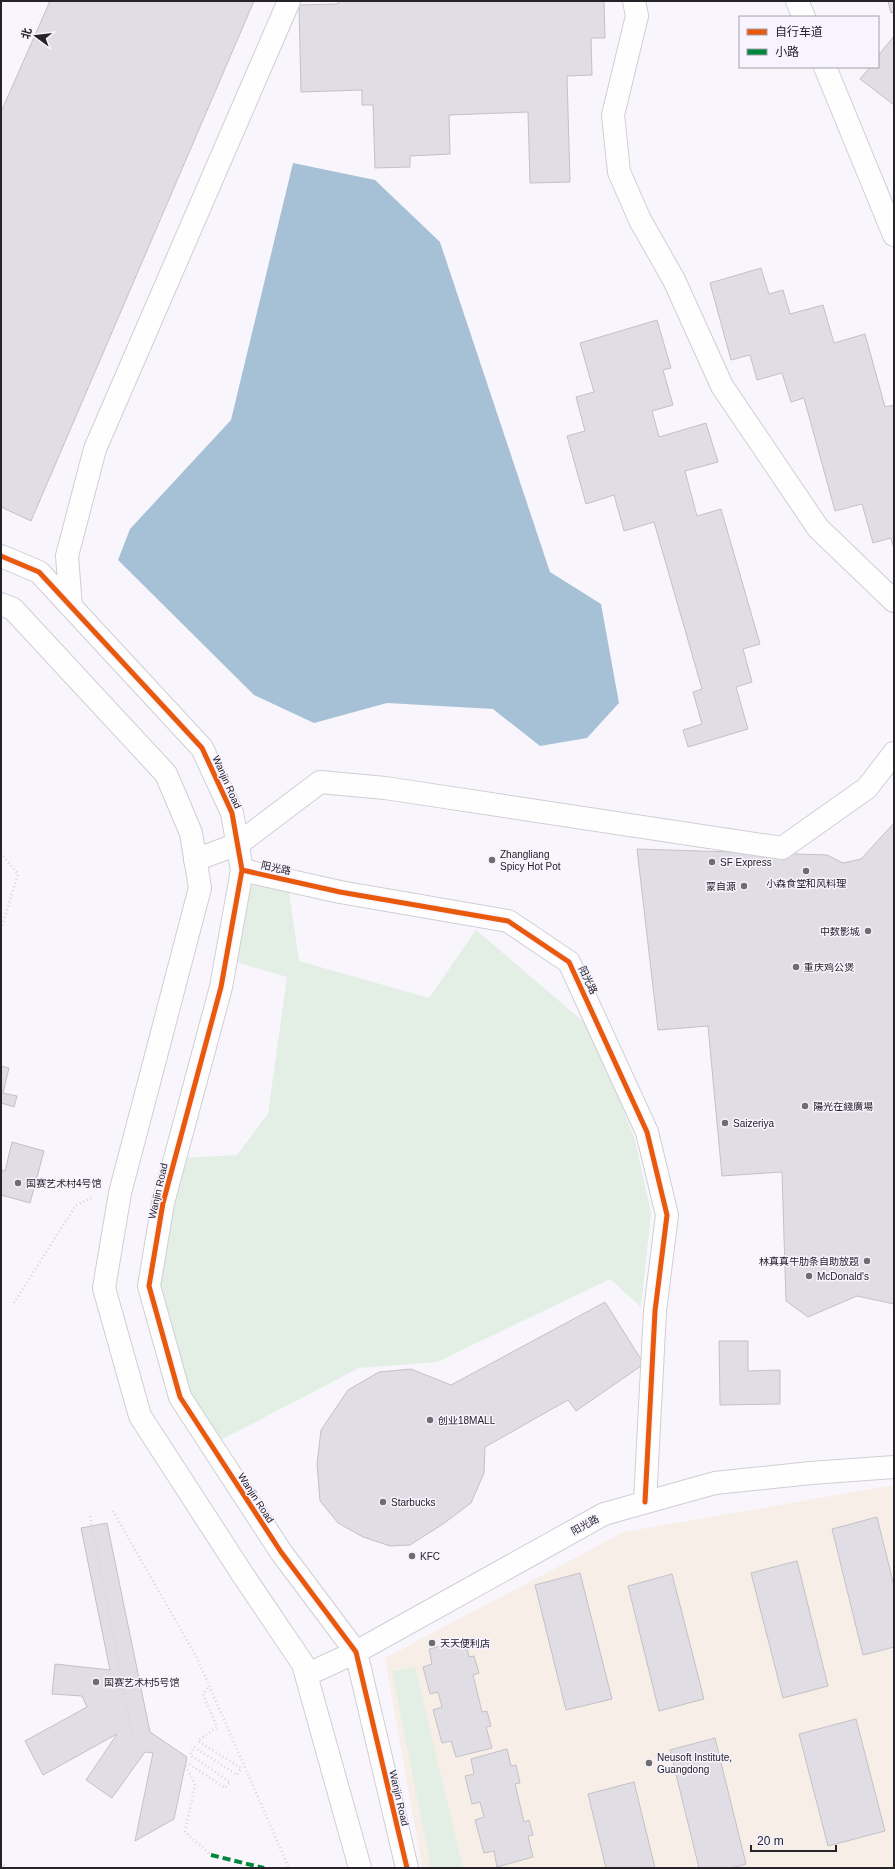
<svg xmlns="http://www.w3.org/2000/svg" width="895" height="1869" viewBox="0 0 895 1869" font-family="Arial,'Noto Sans SC',sans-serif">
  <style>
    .education { fill: #f7efe7 }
    .green { fill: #e3eee5 }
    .water { fill: #a6c1d6 }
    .building { fill: #e0dee4; stroke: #c3c1c7 }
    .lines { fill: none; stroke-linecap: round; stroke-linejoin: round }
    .minor-casing { stroke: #d0ced4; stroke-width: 24 }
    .path { stroke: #d6d5d8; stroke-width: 2.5; stroke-dasharray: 1 3; stroke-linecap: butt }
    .minor { stroke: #fefeff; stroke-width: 22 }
    .quiet { stroke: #00873e; stroke-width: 4; stroke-dasharray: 8 4; stroke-linecap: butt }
    .cycleway-casing { stroke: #f7f3ff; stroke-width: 8 }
    .cycleway { stroke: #e8590c; stroke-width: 5 }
    .poi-dot { fill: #6f6c73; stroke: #f7f3ff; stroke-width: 1.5 }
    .labels { text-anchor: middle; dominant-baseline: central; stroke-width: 3; stroke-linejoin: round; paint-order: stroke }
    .street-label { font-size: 10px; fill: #252229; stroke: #f7f3ff }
    .poi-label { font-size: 10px; fill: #252229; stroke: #f7f3ff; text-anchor: start }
  </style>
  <rect width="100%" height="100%" fill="#f8f6fc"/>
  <path class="education" d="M 894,1485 L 894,1868 L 422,1868 L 385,1658 L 624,1532 Z"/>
  <path class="green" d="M 250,880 L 289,892 L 299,961 L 429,998 L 476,930 L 592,1029 L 635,1140 L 651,1213 L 641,1307 L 610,1279 L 437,1362 L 359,1368 L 219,1441 L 188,1394 L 157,1284 L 184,1158 L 237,1155 L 268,1114 L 287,977 L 236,962 Z
    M 415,1667 L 463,1868 L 431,1868 L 392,1671 Z"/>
  <path class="water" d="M 293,163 L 375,180 L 440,242 L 550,572 L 601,604 L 619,703 L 587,738 L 540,746 L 493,709 L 387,703 L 314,723 L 254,695 L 118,560 L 130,529 L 231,420 Z"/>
  <path class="building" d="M 50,1 L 254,1 L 31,521 L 1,507 L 1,112 Z
    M 338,1 L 604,1 L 605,38 L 591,38 L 592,75 L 567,76 L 570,182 L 530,183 L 528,112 L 449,115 L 450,154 L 410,156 L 410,167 L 375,168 L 373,105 L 362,105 L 362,90 L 301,92 L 299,5 L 338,4 Z
    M 888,1 L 894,1 L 894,12 L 891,13 Z
    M 894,36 L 894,105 L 860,79 L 870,67 L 878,67 L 878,56 Z
    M 761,268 L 769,294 L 783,290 L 790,314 L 823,305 L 834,343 L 865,334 L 885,407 L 894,405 L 894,549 L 891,538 L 873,543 L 862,504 L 835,511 L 804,398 L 791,402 L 782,373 L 757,380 L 750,355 L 731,360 L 710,283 Z
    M 657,320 L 671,368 L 663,370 L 673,405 L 652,411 L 659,437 L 706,423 L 718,462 L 685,471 L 697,516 L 721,509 L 760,644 L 743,649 L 752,682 L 736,687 L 748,729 L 688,747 L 683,730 L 702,724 L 693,692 L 702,689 L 654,522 L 624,531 L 614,495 L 586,504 L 567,436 L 585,431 L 576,397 L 594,392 L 580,343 Z
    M 894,823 L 894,1304 L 857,1296 L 808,1317 L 786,1301 L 782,1172 L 722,1176 L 708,1026 L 658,1030 L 637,849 L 827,855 L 843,863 L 861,859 Z
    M 1,1066 L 9,1068 L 3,1093 L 17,1096 L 14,1107 L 1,1103 Z
    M 12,1142 L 44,1151 L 30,1203 L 1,1195 L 1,1170 L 5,1171 Z
    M 605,1302 L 644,1364 L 576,1411 L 568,1400 L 485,1447 L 484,1473 L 471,1503 L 443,1524 L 410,1545 L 390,1546 L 363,1537 L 338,1523 L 320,1501 L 317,1464 L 321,1430 L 348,1390 L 379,1372 L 411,1369 L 451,1385 Z
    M 719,1341 L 748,1341 L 748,1371 L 780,1370 L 780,1404 L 720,1405 Z
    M 877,1517 L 894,1586 L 894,1647 L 863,1655 L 832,1529 Z
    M 107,1523 L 150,1732 L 187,1757 L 174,1819 L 135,1841 L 153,1753 L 145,1752 L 112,1798 L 86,1780 L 117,1734 L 43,1775 L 25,1741 L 87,1707 L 82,1696 L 52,1694 L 55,1664 L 110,1670 L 81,1528 Z
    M 797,1561 L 828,1686 L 783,1698 L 751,1573 Z
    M 580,1573 L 612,1699 L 566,1710 L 535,1585 Z
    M 672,1574 L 704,1699 L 659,1711 L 628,1586 Z
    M 465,1640 L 469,1657 L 474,1656 L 479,1673 L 473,1675 L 482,1712 L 487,1711 L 491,1726 L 486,1727 L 492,1748 L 456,1757 L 451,1741 L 442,1743 L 433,1710 L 442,1707 L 438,1692 L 430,1694 L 423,1667 L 432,1664 L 429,1649 Z
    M 856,1719 L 885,1831 L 828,1846 L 799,1734 Z
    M 715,1738 L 746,1864 L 731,1868 L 699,1868 L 670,1750 Z
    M 507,1749 L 511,1766 L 516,1765 L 520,1783 L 515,1784 L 524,1822 L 529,1820 L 533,1835 L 528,1836 L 533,1857 L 497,1867 L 494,1851 L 484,1853 L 475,1820 L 484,1817 L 480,1802 L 472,1804 L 465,1776 L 474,1774 L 471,1759 Z
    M 634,1782 L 655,1868 L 606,1868 L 588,1794 Z"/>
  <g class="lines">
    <defs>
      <path id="minor" d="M 634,1 L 637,16 L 613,115 L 619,172 L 640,220 L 674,280 L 722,386 L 818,528 L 894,601
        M 797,1 L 804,17
        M 825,67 L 894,235
        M 1,556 L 39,572 L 202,748 L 232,813 L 242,870 L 221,987 L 163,1203 L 149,1286 L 180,1397 L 281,1552 L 356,1652 L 407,1868
        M 1,604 L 13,609 L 166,774 L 191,833 L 200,888 L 120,1193 L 104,1288 L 140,1416 L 243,1575 L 303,1664 L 360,1868
        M 71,607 L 67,556 L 95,449 L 289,1
        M 195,860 L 238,844 L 320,782 L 385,788 L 782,848 L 867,788 L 894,753
        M 242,870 L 340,892 L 508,921 L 569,962 L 647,1132 L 667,1215 L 655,1311 L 645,1502
        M 306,1675 L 356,1652 L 604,1514 L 715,1483 L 811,1473 L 894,1467"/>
    </defs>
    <use href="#minor" class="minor-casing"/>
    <path class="path" d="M 1,853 L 18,874 L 1,930
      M 14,1303 L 76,1205 L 94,1197
      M 113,1511 L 197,1658 L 289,1868
      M 90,1516 L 133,1738
      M 186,1762 L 225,1788 L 230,1782 L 190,1755 L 194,1747 L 237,1775 L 241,1768 L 198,1741 L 217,1727 L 203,1694 L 210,1686
      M 186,1762 L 186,1766 L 195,1785 L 185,1832 L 211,1855
      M 1,1862 L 6,1868"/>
    <use href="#minor" class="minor"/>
    <path class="quiet" d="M 211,1855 L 264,1868"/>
    <defs>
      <path id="cycleway" d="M 1,556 L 39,572 L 202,748 L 232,813 L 242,870 L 221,987 L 163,1203 L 149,1286 L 180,1397 L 281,1552 L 356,1652 L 407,1868
        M 242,870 L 340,892 L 508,921 L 569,962 L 647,1132 L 667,1215 L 655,1311 L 645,1502"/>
    </defs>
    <use href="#cycleway" class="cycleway-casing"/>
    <use href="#cycleway" class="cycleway"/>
  </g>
  <g class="poi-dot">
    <circle cx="492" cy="860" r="4"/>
    <circle cx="712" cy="862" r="4"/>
    <circle cx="806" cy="871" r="4"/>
    <circle cx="744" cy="886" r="4"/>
    <circle cx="868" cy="931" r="4"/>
    <circle cx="796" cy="967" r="4"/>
    <circle cx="805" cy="1106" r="4"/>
    <circle cx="725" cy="1123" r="4"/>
    <circle cx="18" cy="1183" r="4"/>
    <circle cx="867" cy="1261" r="4"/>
    <circle cx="809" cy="1276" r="4"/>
    <circle cx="430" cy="1420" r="4"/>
    <circle cx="383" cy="1502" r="4"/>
    <circle cx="412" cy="1556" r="4"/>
    <circle cx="432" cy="1643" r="4"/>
    <circle cx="96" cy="1682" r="4"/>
    <circle cx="649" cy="1763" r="4"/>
  </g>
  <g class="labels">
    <g class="street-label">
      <text transform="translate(227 782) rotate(66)">Wanjin Road</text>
      <text transform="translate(276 868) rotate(12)">阳光路</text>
      <text transform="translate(588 980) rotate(65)">阳光路</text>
      <text transform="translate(158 1191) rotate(-77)">Wanjin Road</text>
      <text transform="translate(256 1498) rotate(57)">Wanjin Road</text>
      <text transform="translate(585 1525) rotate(-29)">阳光路</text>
      <text transform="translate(399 1798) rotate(77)">Wanjin Road</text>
    </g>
    <g class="poi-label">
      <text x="500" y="854">Zhangliang<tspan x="500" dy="12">Spicy Hot Pot</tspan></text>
      <text x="720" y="862">SF Express</text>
      <text x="806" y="883" text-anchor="middle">小森食堂和风料理</text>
      <text x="736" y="886" text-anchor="end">蒙自源</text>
      <text x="860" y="931" text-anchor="end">中数影城</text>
      <text x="804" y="967">重庆鸡公煲</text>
      <text x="813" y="1106">陽光在綫廣場</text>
      <text x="733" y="1123">Saizeriya</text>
      <text x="26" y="1183">国赛艺术村4号馆</text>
      <text x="859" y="1261" text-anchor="end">林真真牛肋条自助放题</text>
      <text x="817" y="1276">McDonald's</text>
      <text x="438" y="1420">创业18MALL</text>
      <text x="391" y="1502">Starbucks</text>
      <text x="420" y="1556">KFC</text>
      <text x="440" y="1643">天天便利店</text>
      <text x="104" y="1682">国赛艺术村5号馆</text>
      <text x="657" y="1757">Neusoft Institute,<tspan x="657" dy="12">Guangdong</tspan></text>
    </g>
  </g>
  <rect width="895" height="1869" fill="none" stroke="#252229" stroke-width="4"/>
  <rect x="739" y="16" width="140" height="52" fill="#f7f3ff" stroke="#a39fa9"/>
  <rect x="747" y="29" width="20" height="6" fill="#e8590c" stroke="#a39fa9"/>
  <text x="775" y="36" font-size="12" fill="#252229">自行车道</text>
  <rect x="747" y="49" width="20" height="6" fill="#00873e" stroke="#a39fa9"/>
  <text x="775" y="56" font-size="12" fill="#252229">小路</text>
  <g transform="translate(36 36) rotate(285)" stroke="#f7f3ff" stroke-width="3" paint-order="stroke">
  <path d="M0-3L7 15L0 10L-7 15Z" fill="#252229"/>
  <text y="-6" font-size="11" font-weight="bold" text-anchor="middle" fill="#252229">北</text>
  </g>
  <path d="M751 1845v6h85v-6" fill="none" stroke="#252229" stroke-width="2"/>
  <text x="757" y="1845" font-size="12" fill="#252229" stroke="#f7f3ff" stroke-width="3" paint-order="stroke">20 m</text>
</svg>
